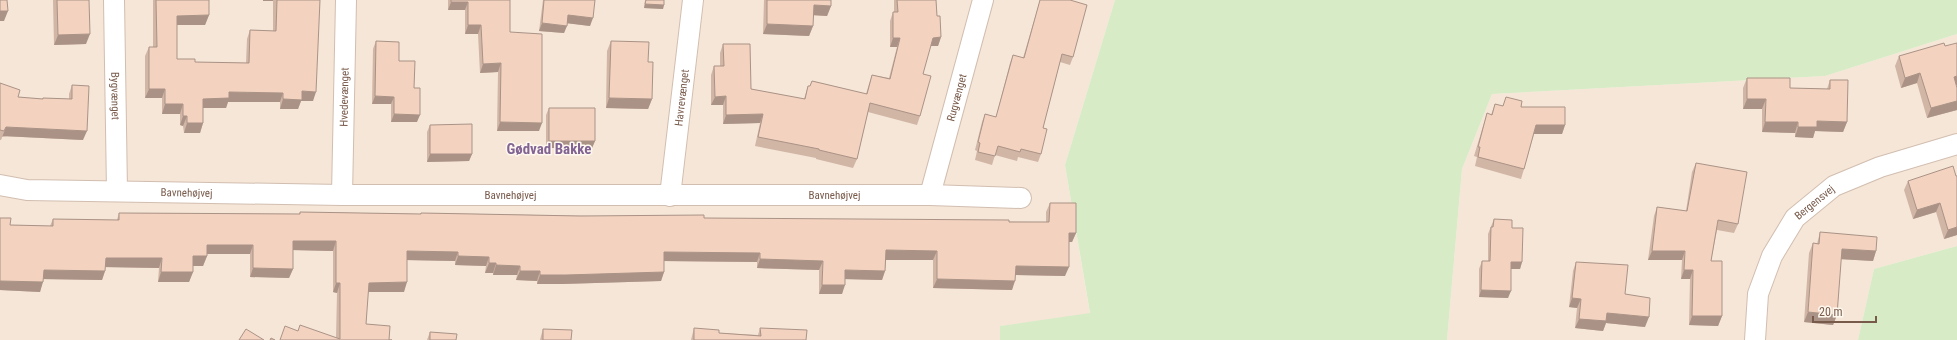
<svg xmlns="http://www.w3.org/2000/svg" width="1957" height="340" viewBox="0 0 1957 340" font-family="'Roboto Condensed',sans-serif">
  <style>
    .residential { fill: #f5e6d7 }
    .green { fill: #d7ebc6 }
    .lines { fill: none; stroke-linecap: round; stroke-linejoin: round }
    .street-casing { stroke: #d2beb0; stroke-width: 22 }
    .street { stroke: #fff; stroke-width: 20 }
    .wall { fill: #d1b5a5 }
    .shaded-wall { fill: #aa9386 }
    .building { fill: #f3d2c0; stroke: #aa9386 }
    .labels { text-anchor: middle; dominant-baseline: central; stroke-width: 3; stroke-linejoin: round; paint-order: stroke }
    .street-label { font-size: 11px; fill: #785a4b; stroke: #fff8ef }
    .district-label { font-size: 15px; font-weight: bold; fill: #826494; stroke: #fff8ef }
  </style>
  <rect width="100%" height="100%" fill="#fdf4e9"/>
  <path class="residential" d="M 0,0 L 1115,0 L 1065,165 L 1090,314 L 1001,326 L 1000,340 L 0,340 Z
    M 1957,34 L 1957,246 L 1874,269 L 1858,340 L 1447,340 L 1462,169 L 1492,94 L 1825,76 Z"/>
  <path class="green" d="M 1115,0 L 1957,0 L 1957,34 L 1825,76 L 1492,94 L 1462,169 L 1447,340 L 1000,340 L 1000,326 L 1090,313 L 1065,165 Z
    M 1957,246 L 1957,340 L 1858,340 L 1874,269 Z"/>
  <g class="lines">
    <defs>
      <g id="street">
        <path id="s1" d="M 114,0 L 117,191"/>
        <path id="s2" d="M 0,185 L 27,190 L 342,195 L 930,195 L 1021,198"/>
        <path id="s3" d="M 342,195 L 346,0"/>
        <path id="s4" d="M 930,195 L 983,0"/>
        <path id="s5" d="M 670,196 L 693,0"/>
        <path id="s6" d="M 1755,340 L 1758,294 L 1772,256 L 1795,218 L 1834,186 L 1880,167 L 1957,144"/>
      </g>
    </defs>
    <use href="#street" class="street-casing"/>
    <use href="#street" class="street"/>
  </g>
  <path class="wall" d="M 53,0 L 89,0 L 86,44 L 54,45 Z
    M 153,0 L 209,0 L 209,15 L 205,25 L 177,25 L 177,59 L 195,62 L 246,63 L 247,39 L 250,30 L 273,31 L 273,1 L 263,1 L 263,0 L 320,0 L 313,101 L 301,101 L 298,109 L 280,109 L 280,102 L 228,102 L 226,108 L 203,108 L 203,123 L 200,133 L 184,133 L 183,126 L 180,125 L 180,114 L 162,114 L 162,98 L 145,98 L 145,56 L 149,47 L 153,47 Z
    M 448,0 L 510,0 L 510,32 L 539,131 L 497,131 L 498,72 L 480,73 L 478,34 L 465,34 L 465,10 L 448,10 Z
    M 543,0 L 595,0 L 590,26 L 567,23 L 564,33 L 539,31 Z
    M 645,0 L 664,0 L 663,9 L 644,8 Z
    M 764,0 L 831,0 L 831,6 L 827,16 L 813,15 L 813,26 L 809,36 L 763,34 Z
    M 894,0 L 936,0 L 937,16 L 941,37 L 938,46 L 930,46 L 923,74 L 920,116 L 917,125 L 868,112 L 857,159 L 853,168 L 816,159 L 816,158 L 755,146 L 760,123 L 723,124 L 723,105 L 711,105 L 711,75 L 714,66 L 720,66 L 720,53 L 723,44 L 751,89 L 804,99 L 808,86 L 810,86 L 812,81 L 866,94 L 869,84 L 872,75 L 889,78 L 897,47 L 890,47 L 890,21 L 893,12 L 894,12 Z
    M 1040,0 L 1070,0 L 1073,57 L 1070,65 L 1060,62 L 1043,128 L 1041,154 L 1038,162 L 1018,157 L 1017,161 L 995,155 L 992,165 L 975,160 L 977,151 L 975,150 L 982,122 L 985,114 L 996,117 L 1010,63 L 1013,55 L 1023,58 Z
    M 376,41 L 399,61 L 417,122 L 391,122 L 391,104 L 372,104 L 373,49 Z
    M 611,41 L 648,62 L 652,99 L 648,109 L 606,108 L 607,51 Z
    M 1899,56 L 1956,85 L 1957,110 L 1927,118 L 1917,83 L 1901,88 L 1895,66 Z
    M 1747,78 L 1790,88 L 1827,89 L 1830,80 L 1847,122 L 1843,132 L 1815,131 L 1813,138 L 1795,137 L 1795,133 L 1762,132 L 1762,109 L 1743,109 L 1743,88 Z
    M 0,83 L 18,97 L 42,99 L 43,98 L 69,99 L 69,94 L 72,85 L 83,140 L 2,136 L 1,140 L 0,140 Z
    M 1506,97 L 1521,107 L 1565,125 L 1562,134 L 1534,134 L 1524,169 L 1521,179 L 1475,166 L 1477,157 L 1474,156 L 1484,123 L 1487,113 L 1491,115 L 1495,104 L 1503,106 Z
    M 549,108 L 595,141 L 592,148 L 546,148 L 546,115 Z
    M 430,125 L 472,154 L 469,161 L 427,162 L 427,132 Z
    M 1696,163 L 1738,224 L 1734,233 L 1717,230 L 1711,261 L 1722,316 L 1718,326 L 1689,325 L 1690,279 L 1681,279 L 1682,260 L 1648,260 L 1654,216 L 1657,207 L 1686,211 L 1692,172 Z
    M 1957,176 L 1957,235 L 1944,239 L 1936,212 L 1913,219 L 1904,190 L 1908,181 Z
    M 1050,203 L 1076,233 L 1072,242 L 1069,242 L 1065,276 L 1015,275 L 1012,290 L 933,288 L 933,260 L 886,260 L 885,271 L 882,280 L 845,279 L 842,294 L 819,294 L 819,270 L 757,268 L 757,262 L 664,261 L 664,272 L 661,281 L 562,284 L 537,284 L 537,281 L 516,280 L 517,275 L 493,275 L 493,273 L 485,273 L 486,266 L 455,265 L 455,261 L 407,260 L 404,292 L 368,292 L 366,324 L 389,340 L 280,340 L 298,331 L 336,338 L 337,293 L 333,292 L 333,251 L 293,250 L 293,269 L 289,278 L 250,277 L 250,254 L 207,254 L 207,256 L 203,266 L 193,266 L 193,272 L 189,282 L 158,282 L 159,268 L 105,267 L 105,271 L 102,280 L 43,279 L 40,292 L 0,290 L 0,218 L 10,225 L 50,226 L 53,219 L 117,220 L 119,213 L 299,214 L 300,212 L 420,214 L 421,213 L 704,218 L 1046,222 L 1046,212 Z
    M 1494,219 L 1512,228 L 1522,262 L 1520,269 L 1511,269 L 1508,298 L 1479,297 L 1479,269 L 1482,261 L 1488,261 L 1488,234 Z
    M 1820,232 L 1876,251 L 1873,261 L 1841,259 L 1837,315 L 1833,325 L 1804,322 L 1809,253 L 1813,243 L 1817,244 Z
    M 1576,262 L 1625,294 L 1645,327 L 1606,323 L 1603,331 L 1575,328 L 1577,308 L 1569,307 L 1573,271 Z
    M 694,328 L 719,333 L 758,335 L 760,328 L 806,340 L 691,340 Z
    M 543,329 L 571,340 L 540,340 L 541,336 Z
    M 430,332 L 456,340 L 427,340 Z"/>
  <path class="shaded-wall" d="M 263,0 L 273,0 L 273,1 L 263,1 Z
    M 451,2 L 468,2 L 465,10 L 448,10 Z
    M 645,4 L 664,5 L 663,9 L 644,8 Z
    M 814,5 L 831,6 L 827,16 L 810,15 Z
    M 0,11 L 8,11 L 4,21 L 0,21 Z
    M 209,15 L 205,25 L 174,25 L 177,16 Z
    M 568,15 L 593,18 L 590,26 L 565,23 Z
    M 542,23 L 567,26 L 564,33 L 539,31 Z
    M 767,24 L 813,26 L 809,36 L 763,34 Z
    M 468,25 L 481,25 L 478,34 L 465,34 Z
    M 90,34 L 86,44 L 54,45 L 58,35 Z
    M 941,37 L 938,46 L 929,46 L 933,38 Z
    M 893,38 L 900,38 L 897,47 L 890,47 Z
    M 501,63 L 498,72 L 480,73 L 483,64 Z
    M 1920,73 L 1917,83 L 1901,88 L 1905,78 Z
    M 1957,76 L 1957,85 L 1950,87 L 1954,77 Z
    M 149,89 L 165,89 L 162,98 L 145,98 Z
    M 302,91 L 316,92 L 313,101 L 301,101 L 298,109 L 280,109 L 283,99 Z
    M 229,92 L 283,93 L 280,102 L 228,102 L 226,108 L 200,108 L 203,99 Z
    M 375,96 L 394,97 L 391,104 L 372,104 Z
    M 726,96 L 723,105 L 711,105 L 715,97 Z
    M 609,98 L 652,99 L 648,109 L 606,108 Z
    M 1747,99 L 1766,99 L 1762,109 L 1743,109 Z
    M 1957,101 L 1957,110 L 1927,118 L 1931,108 Z
    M 165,104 L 183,104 L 180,114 L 162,114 Z
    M 394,114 L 420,115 L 417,122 L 391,122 Z
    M 763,114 L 760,123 L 723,124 L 726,115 Z
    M 183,116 L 187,116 L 183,126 L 180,125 Z
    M 1817,121 L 1847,122 L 1843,132 L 1815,131 L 1813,138 L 1795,137 L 1798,127 Z
    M 500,122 L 542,123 L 539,131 L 497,131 Z
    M 1765,122 L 1798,122 L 1795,133 L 1762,132 Z
    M 187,123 L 203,123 L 200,133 L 184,133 Z
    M 1536,125 L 1565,125 L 1562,134 L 1533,134 Z
    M 6,127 L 87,131 L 83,140 L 2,136 L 1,140 Z
    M 549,141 L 595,141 L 592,148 L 546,148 Z
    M 430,154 L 472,154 L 469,161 L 427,162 Z
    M 1940,203 L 1936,212 L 1913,219 L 1917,210 Z
    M 1957,227 L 1957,235 L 1944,239 L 1948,230 Z
    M 1069,233 L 1076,233 L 1072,242 L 1066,242 Z
    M 293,241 L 336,241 L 333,251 L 290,250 Z
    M 207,245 L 253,245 L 250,254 L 203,254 Z
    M 1842,249 L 1876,251 L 1873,261 L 1838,259 Z
    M 886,250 L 937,251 L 933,260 L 882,260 Z
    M 407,251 L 458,252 L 455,261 L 404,260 Z
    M 1652,251 L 1685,251 L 1682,260 L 1648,260 Z
    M 664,252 L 760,253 L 757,262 L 661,261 Z
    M 193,256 L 207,256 L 203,266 L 189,266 Z
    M 458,256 L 489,257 L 486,266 L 455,265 Z
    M 106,258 L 162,258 L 159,268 L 102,267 Z
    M 760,259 L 823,261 L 819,270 L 757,268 Z
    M 1511,262 L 1522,262 L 1520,269 L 1509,269 Z
    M 489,263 L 496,263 L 493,273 L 485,273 Z
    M 496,265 L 520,266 L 517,275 L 493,275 Z
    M 1016,266 L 1069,267 L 1065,276 L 1012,275 Z
    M 253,268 L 293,269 L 289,278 L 250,277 Z
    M 44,270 L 105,271 L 102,280 L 40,279 Z
    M 845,270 L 885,271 L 882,280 L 842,279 Z
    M 1684,270 L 1693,270 L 1690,279 L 1681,279 Z
    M 520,271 L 540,271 L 537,281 L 516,280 Z
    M 161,272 L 193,272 L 189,282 L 158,282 Z
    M 664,272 L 661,281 L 562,284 L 537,284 L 540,275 Z
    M 937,279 L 1015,281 L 1012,290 L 933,288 Z
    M 0,281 L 43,282 L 40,292 L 0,290 Z
    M 407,282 L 404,292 L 365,292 L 369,283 Z
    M 336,283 L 340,283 L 337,293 L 333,292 Z
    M 822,285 L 845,285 L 842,294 L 819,294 Z
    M 1481,290 L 1511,291 L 1508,298 L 1479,297 Z
    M 1572,298 L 1581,299 L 1577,308 L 1569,307 Z
    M 1808,312 L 1837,315 L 1833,325 L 1804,322 Z
    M 1607,313 L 1649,317 L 1645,327 L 1606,323 L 1603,331 L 1575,328 L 1579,319 Z
    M 1692,316 L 1722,316 L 1718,326 L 1689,325 Z"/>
  <path class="building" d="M 0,0 L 7,0 L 8,11 L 0,11 Z
    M 57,0 L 89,0 L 90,34 L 58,35 Z
    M 156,0 L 209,0 L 209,15 L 177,16 L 177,59 L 195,59 L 195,62 L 249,63 L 250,30 L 276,31 L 277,0 L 320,0 L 316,92 L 302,91 L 302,100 L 283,99 L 283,93 L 229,92 L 229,98 L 203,99 L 203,123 L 187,123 L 187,116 L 183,116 L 183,104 L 165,104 L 165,89 L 149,89 L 149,47 L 157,47 Z
    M 451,0 L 510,0 L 510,32 L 542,34 L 542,123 L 500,122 L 501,63 L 483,64 L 481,25 L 468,25 L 468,2 L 451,2 Z
    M 544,0 L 595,0 L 593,18 L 568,15 L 567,26 L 542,23 Z
    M 646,0 L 664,0 L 664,5 L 645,4 Z
    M 767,0 L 831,0 L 831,6 L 814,5 L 813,26 L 767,24 Z
    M 897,0 L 936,0 L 937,16 L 940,16 L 941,37 L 933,38 L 923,74 L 931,76 L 920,116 L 870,103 L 857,159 L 819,150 L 819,149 L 758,137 L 763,114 L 726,115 L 726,96 L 715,97 L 714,66 L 724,66 L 723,44 L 750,44 L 751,89 L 805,99 L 808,86 L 810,86 L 812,81 L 867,94 L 872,75 L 890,79 L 900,38 L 893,38 L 893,12 L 898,12 Z
    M 1040,0 L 1070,0 L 1087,5 L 1073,57 L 1062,54 L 1043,128 L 1047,129 L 1041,154 L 1021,149 L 1020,152 L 998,146 L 995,156 L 978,152 L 980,143 L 978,142 L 985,114 L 996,117 L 1013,55 L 1024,58 Z
    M 376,41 L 399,42 L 399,61 L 415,61 L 414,88 L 420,88 L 420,115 L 394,114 L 394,97 L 375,96 Z
    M 611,41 L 649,42 L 648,62 L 653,62 L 652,99 L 609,98 Z
    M 1944,43 L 1945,46 L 1957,43 L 1957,76 L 1954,77 L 1957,88 L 1957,101 L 1931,108 L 1920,73 L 1905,78 L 1899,56 Z
    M 1747,78 L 1790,78 L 1790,88 L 1830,89 L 1830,80 L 1848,80 L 1847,122 L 1817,121 L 1817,127 L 1798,127 L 1798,122 L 1765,122 L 1766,99 L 1747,99 Z
    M 0,83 L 20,90 L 18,97 L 43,99 L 43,98 L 72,99 L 72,85 L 89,86 L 87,131 L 6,127 L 4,131 L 0,130 Z
    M 1506,97 L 1522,101 L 1521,107 L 1565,107 L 1565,125 L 1536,125 L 1524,169 L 1478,157 L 1480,147 L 1478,147 L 1487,113 L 1492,115 L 1495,104 L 1503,106 Z
    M 549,108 L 595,108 L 595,141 L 549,141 Z
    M 472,124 L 472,154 L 430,154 L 430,125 Z
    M 1696,163 L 1747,172 L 1738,224 L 1718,220 L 1711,261 L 1722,261 L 1722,316 L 1692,316 L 1693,270 L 1684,270 L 1685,251 L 1652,251 L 1657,207 L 1687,211 Z
    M 1953,166 L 1956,176 L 1957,176 L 1957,227 L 1948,230 L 1940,203 L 1917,210 L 1908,181 Z
    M 1050,203 L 1076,203 L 1076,233 L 1069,233 L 1069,267 L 1016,266 L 1015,281 L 937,279 L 937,251 L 886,250 L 885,271 L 845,270 L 845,285 L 822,285 L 823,261 L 760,259 L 760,253 L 664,252 L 664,272 L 566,275 L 540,275 L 540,271 L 520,271 L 520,266 L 496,265 L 496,263 L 489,263 L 489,257 L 458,256 L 458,252 L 407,251 L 407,282 L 369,283 L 366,324 L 390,326 L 389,340 L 392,340 L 280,340 L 285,326 L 298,331 L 300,325 L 340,339 L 340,283 L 336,283 L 336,241 L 293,241 L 293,269 L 253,268 L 253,245 L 207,245 L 207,256 L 193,256 L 193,272 L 161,272 L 162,258 L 106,258 L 105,271 L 44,270 L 43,282 L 0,281 L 0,218 L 11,218 L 10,225 L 53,226 L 53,219 L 119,220 L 119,213 L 300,214 L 300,212 L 421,214 L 421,213 L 580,216 L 704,215 L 704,218 L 1009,220 L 1009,222 L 1049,222 Z
    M 1494,219 L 1512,220 L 1512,228 L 1523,228 L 1522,262 L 1511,262 L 1511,291 L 1481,290 L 1482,261 L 1490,261 L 1491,227 L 1493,227 Z
    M 1820,232 L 1877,237 L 1876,251 L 1842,249 L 1837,315 L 1808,312 L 1813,243 L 1819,244 Z
    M 1576,262 L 1628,265 L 1625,294 L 1650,298 L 1649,317 L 1607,313 L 1606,321 L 1579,319 L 1581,299 L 1572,298 Z
    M 694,328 L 719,330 L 719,333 L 761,336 L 760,328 L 807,330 L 806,340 L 694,340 Z
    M 246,329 L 264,340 L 239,340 Z
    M 543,329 L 572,330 L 571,340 L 543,340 Z
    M 430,332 L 457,334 L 456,340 L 430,340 Z
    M 271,338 L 275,340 L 270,340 Z"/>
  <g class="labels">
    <g class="street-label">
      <text stroke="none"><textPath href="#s1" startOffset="96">Bygvænget</textPath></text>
      <text stroke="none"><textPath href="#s3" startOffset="98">Hvedevænget</textPath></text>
      <text stroke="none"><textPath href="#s5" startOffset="99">Havrevænget</textPath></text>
      <text stroke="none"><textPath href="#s4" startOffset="101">Rugvænget</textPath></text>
      <text stroke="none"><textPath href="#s2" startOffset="187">Bavnehøjvej</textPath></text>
      <text stroke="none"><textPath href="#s2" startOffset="511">Bavnehøjvej</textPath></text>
      <text stroke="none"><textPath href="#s2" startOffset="835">Bavnehøjvej</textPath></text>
      <text stroke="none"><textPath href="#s6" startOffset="156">Bergensvej</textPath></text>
    </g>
    <g class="district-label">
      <text x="549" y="149">Gødvad Bakke</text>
    </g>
  </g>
  <path d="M1813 316v6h63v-6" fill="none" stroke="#785a4b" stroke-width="2"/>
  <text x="1819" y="316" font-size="12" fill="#785a4b" stroke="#fff8ef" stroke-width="3" paint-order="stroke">20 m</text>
</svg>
